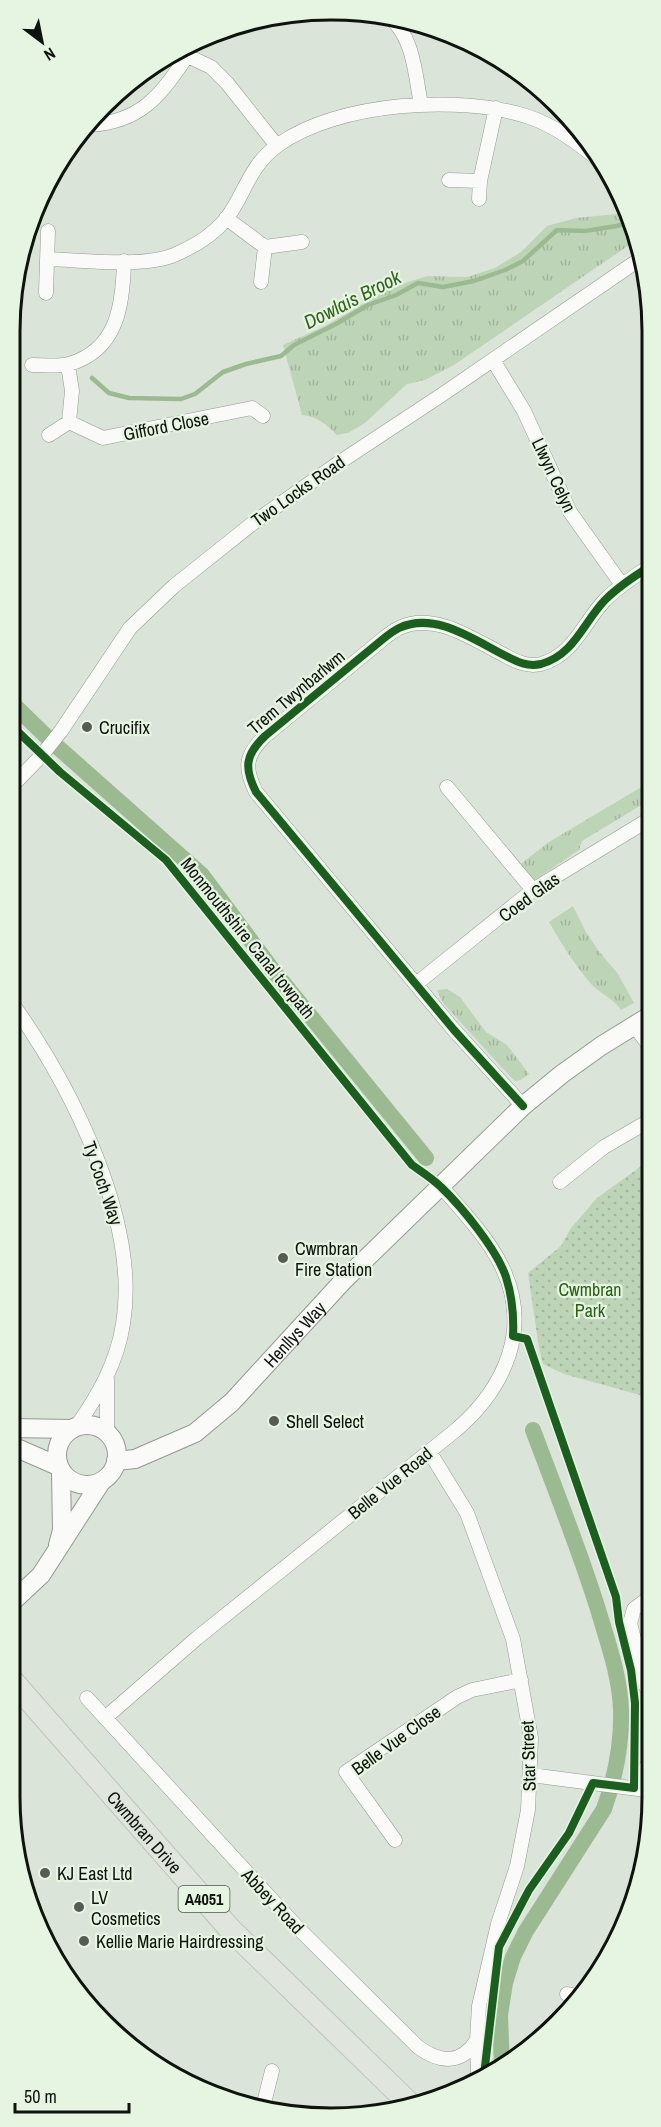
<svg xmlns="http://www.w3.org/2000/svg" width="661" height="2127" viewBox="0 0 661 2127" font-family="'Archivo Narrow',sans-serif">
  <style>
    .grass { fill: url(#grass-tufts) }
    .park { fill: url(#park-dots) }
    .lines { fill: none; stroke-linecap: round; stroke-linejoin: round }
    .stream { stroke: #9bba92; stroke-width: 4.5 }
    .canal { stroke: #9bba92; stroke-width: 16 }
    .minor-casing { stroke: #939992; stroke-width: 15 }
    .tertiary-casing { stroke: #939992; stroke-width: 20 }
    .primary-casing { stroke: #bec2bc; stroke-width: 24 }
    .minor { stroke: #fafbf9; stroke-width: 14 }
    .tertiary { stroke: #fafbf9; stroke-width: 18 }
    .primary { stroke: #e0e6de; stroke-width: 22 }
    .cycleway-casing { stroke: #e6f5e1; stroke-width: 11 }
    .cycleway { stroke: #1b5e20; stroke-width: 8 }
    .poi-dot { fill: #565c54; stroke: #e6f5e1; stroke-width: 2 }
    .labels { text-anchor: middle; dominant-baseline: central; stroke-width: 4.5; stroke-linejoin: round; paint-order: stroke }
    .shield { fill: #e6f5e1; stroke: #4f574d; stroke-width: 1.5 }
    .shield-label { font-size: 16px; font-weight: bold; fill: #0e130d }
    .street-label { font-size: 18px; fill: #0e130d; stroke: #e6f5e1 }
    .poi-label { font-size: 18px; fill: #0e130d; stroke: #e6f5e1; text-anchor: start }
    .park-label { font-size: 18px; fill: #2c5f17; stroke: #e6f5e1 }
    .water-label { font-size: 20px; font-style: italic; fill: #32641d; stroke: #e6f5e1 }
    .rim { fill: none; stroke: #0e130d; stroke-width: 3 }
  </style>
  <defs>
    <pattern id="grass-tufts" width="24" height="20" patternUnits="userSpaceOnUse" patternTransform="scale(1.5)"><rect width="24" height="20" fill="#bed4b7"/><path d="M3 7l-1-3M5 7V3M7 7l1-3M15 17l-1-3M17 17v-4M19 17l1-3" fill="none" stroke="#a2b59c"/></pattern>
    <pattern id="park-dots" width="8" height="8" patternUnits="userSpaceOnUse" patternTransform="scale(1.5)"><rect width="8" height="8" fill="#bed4b7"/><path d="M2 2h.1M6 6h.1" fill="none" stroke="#a2b59c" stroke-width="1.8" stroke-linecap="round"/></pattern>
  </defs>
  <rect width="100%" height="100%" fill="#dbe4d9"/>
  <path class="grass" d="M 626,213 L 635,241 L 454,365 L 425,380 L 407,384 L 365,423 L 348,433 L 337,435 C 327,425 317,416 302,415 L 283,345 L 325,326 L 390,288 L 427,276 L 467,277 L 495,268 L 521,252 L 547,226 L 576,218 Z
    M 648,783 L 648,801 L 582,841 L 579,850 L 532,882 L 518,866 L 549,842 Z
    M 573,906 L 586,932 L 598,950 L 618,974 L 634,1003 L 621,1010 C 614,999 601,994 592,985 C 575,965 562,945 549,922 Z
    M 447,989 L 460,997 L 486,1032 L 507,1045 L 529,1074 L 521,1080 L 515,1081 L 506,1072 L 443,1003 L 437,990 Z"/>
  <path class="park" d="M 647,1162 L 647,1397 L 564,1374 L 543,1364 L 539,1348 L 528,1273 L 561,1246 L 571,1228 L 597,1198 Z"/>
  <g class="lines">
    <path class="stream" d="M 92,378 L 109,393 L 129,398 L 181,399 L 195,394 L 223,372 L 246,364 L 281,356 L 294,345 L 336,324 L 368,305 L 396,295 L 418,283 L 443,287 L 474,281 L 505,270 L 523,261 L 557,230 L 585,231 L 617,226 L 629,222"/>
    <path class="canal" d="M 13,704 L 52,742 L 202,875 L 272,969 L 426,1158
      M 502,2067 L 500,2015 L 505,1983 L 513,1957 L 526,1931 L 604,1809 C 615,1778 622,1743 621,1710 C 620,1678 609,1646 600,1616 C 581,1553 556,1492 533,1430"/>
    <defs>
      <path id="minor" d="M 387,15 C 414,36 415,73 421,105
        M 179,52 L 211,67 L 227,83 L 277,146
        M 90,125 C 140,122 161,96 187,56
        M 449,180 L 480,181 L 496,108
        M 479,199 L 480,181
        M 226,218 L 265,247 L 302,242
        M 47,259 C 83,260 142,268 174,255 C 193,247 213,235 226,219 C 246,193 248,167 278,145 C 338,102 460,94 529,117 C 556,126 580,144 602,163
        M 261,282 L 265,247
        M 46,293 L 48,231
        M 493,360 L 524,411 L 570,512 L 622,585
        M 32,365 C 43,365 58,367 69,364 C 118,350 123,304 124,261
        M 68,365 L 72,391 L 69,422
        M 49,435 L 69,422 L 103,438 L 252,408 L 263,416
        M 13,785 L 42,755 L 61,731 L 130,628 L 174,586 L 253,523 L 340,462 L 443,394 L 640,259
        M 447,787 L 533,890
        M 416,984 L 533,890 L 648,820
        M 12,1003 C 71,1086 140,1221 123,1324 C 117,1363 98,1396 76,1427
        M 634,1025 L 648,1044
        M 523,1106 L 454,1030 L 256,792 C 244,768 245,755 265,736 L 383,639 C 388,635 393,631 399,628 C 435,611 474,640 506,656 C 517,662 528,667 541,664 C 574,655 583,623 605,600 C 618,587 633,577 649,567
        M 560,1182 L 604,1147 L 647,1122
        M 107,1379 L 107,1432
        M 429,1451 L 467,1513 L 513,1639 L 531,1738 L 528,1810 L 517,1866 L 498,1924 L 479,2006 L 477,2040 L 478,2075
        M 646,1687 L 630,1623 L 634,1609 L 646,1600
        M 87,1698 L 297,1927 L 418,2047 C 440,2063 461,2065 477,2040
        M 105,1718 L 197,1638 L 456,1430 C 506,1387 533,1326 500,1263 C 485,1234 461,1210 441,1186
        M 531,1775 L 646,1790
        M 645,1789 L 646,1767
        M 395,1840 L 346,1772 L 457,1697 L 472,1690 L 521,1680
        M 567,1994 L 577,1996
        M 263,2107 L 272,2071"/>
      <g id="tertiary">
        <circle cx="87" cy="1455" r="30"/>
        <path d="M 11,1428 L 72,1429"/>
        <path d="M 10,1448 L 19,1449 L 58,1466"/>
        <path id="s1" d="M 116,1461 L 135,1459 L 195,1433 L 232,1402 L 344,1280 L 523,1106 L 562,1074 L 601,1046 L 648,1017"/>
        <path d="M 58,1545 L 62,1530 L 61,1472"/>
        <path d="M 10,1604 L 41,1575 L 101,1482"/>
      </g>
      <g id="primary">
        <path id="s2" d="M 9,1677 L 230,1929 L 413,2107"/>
      </g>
    </defs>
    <use href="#minor" class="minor-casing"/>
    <use href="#tertiary" class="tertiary-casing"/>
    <use href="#primary" class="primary-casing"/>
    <use href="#minor" class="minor"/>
    <use href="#tertiary" class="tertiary"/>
    <use href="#primary" class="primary"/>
    <defs>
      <path id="cycleway" d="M 13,727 L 60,772 L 166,860 L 412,1165 C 422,1172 433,1179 441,1187 C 462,1207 497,1250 506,1277 C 512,1296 514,1316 513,1336 L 527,1339 L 616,1597 L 619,1622 L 631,1670 L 635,1703 L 634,1788 L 593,1783 L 569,1833 L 529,1890 L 499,1947 L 484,2075
        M 523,1106 L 454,1030 L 256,792 C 244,768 245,755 265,736 L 383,639 C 388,635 393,631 399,628 C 435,611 474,640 506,656 C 517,662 528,667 541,664 C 574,655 583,623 605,600 C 618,587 633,577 649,567"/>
    </defs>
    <use href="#cycleway" class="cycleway-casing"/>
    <use href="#cycleway" class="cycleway"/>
  </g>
  <g class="poi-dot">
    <circle cx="87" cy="727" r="6"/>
    <circle cx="283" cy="1258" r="6"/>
    <circle cx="274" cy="1421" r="6"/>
    <circle cx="45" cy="1873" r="6"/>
    <circle cx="79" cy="1907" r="6"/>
    <circle cx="84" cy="1941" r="6"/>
  </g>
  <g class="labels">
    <rect class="shield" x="178.5" y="1886" width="51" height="26" rx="4.5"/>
    <g class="shield-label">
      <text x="204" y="1899">A4051</text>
    </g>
    <g class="street-label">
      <text transform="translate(166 426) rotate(-11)">Gifford Close</text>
      <text transform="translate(554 475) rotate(65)">Llwyn Celyn</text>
      <text transform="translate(298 491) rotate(-35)">Two Locks Road</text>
      <text transform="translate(296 692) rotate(-40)">Trem Twynbarlwm</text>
      <text transform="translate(529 897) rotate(-36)">Coed Glas</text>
      <text transform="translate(248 938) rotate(51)">Monmouthshire Canal towpath</text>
      <text transform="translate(103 1183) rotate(71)">Ty Coch Way</text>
      <text stroke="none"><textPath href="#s1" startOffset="225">Henllys Way</textPath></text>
      <text transform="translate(390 1483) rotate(-39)">Belle Vue Road</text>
      <text transform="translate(396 1740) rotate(-36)">Belle Vue Close</text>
      <text transform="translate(528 1756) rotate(-92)">Star Street</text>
      <text stroke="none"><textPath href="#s2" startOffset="206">Cwmbran Drive</textPath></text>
      <text transform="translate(273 1901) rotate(47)">Abbey Road</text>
    </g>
    <g class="poi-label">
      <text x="99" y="727">Crucifix</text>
      <text x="295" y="1248">Cwmbran<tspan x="295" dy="21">Fire Station</tspan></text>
      <text x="286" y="1421">Shell Select</text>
      <text x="57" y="1873">KJ East Ltd</text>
      <text x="91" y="1897">LV<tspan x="91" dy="21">Cosmetics</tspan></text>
      <text x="96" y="1941">Kellie Marie Hairdressing</text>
    </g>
    <g class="park-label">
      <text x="590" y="1289">Cwmbran<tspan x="590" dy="21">Park</tspan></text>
    </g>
    <g class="water-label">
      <text transform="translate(352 299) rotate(-27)">Dowlais Brook</text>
    </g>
  </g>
  <path d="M0 0H661V2127H0ZM331 20H331A311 311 0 0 1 642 331V1797A311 311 0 0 1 331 2108H331A311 311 0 0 1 20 1797V331A311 311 0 0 1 331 20Z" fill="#e6f5e1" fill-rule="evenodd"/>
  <path class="rim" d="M331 20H331A311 311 0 0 1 642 331V1797A311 311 0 0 1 331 2108H331A311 311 0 0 1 20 1797V331A311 311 0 0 1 331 20Z"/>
  <g transform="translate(42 42) rotate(148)" stroke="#e6f5e1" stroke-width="4.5" paint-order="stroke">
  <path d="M0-4.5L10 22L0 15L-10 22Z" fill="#0e130d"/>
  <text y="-9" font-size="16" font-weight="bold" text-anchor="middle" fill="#0e130d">N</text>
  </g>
  <path d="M15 2103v9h114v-9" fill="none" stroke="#0e130d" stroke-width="3"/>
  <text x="24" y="2103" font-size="18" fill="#0e130d" stroke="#e6f5e1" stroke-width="4.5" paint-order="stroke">50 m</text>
</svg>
